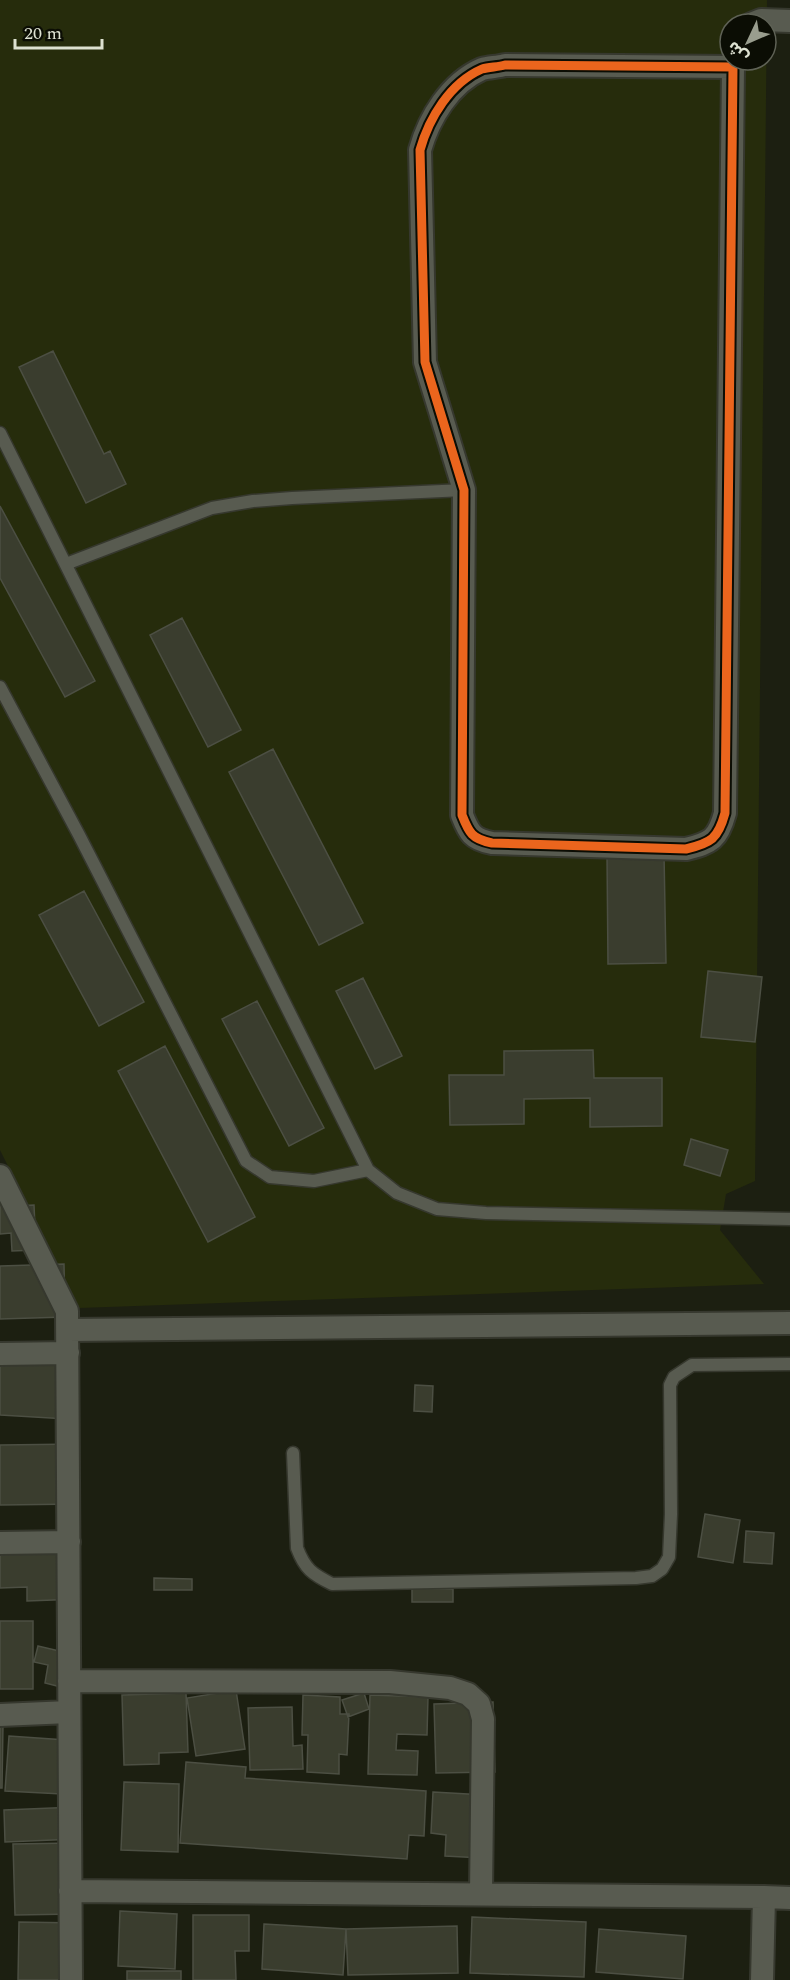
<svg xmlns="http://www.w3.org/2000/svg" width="790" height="1980" viewBox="0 0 790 1980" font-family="Spectral,'Noto Sans Arabic',serif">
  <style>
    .built { fill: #262c0c; fill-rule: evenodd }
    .building { fill: #3a3d2e; stroke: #4c4f43; stroke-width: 1.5 }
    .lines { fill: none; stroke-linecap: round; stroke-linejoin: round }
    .service-casing { stroke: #36382e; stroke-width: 15 }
    .minor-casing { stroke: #36382e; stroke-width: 26 }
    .service { stroke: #585b50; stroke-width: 12 }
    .minor { stroke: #585b50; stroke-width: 22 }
    .cycleway-casing { stroke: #0b0d04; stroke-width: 13 }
    .cycleway { stroke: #eb651d; stroke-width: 9 }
  </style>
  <rect width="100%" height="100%" fill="#1c1f11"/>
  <path class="built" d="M 0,0 L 767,0 L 755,1181 L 726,1194 L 720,1230 L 764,1284 L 79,1308 L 0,1150 ZM 730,24 L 766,24 L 766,60 L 730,60 Z"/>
  <path class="building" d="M 53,351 L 104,454 L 110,451 L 126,484 L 86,503 L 19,367 Z
    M 0,506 L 95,681 L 65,697 L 0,578 Z
    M 182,618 L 241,730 L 208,747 L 150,635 Z
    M 273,749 L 363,923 L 319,945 L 229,772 Z
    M 607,854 L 664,854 L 666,963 L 608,964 Z
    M 84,891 L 144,1002 L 99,1026 L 39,915 Z
    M 708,971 L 762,977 L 755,1042 L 701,1037 Z
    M 363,978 L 402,1056 L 375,1069 L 336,991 Z
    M 257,1001 L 324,1128 L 289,1146 L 222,1019 Z
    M 165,1046 L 255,1217 L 208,1242 L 118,1071 Z
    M 593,1050 L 594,1078 L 662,1078 L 662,1126 L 590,1127 L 590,1098 L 524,1099 L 524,1124 L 450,1125 L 449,1075 L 504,1075 L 504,1051 Z
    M 691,1139 L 728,1150 L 720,1176 L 684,1165 Z
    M 0,1175 L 12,1175 L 13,1206 L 34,1205 L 36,1250 L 12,1251 L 11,1233 L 0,1234 Z
    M 64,1264 L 65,1317 L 0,1319 L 0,1266 Z
    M 0,1357 L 70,1362 L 67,1419 L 0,1415 Z
    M 415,1385 L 433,1386 L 432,1412 L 414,1411 Z
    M 78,1444 L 78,1504 L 0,1505 L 0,1445 Z
    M 705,1514 L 740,1520 L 733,1563 L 698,1557 Z
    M 746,1531 L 774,1533 L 772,1564 L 744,1562 Z
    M 77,1544 L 80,1599 L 27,1601 L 27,1587 L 0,1588 L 0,1548 Z
    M 154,1578 L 192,1579 L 192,1590 L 154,1590 Z
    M 412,1588 L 453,1589 L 453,1602 L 412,1602 Z
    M 0,1621 L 33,1621 L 33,1689 L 0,1689 Z
    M 38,1646 L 68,1653 L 61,1687 L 45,1683 L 48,1665 L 34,1662 Z
    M 236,1690 L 245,1749 L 196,1756 L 187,1698 Z
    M 186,1693 L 188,1752 L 159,1753 L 159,1764 L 124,1765 L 122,1695 Z
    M 364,1693 L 369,1709 L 348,1717 L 342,1700 Z
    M 303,1695 L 340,1697 L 340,1714 L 349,1714 L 347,1755 L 339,1754 L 339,1774 L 307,1772 L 308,1735 L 302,1735 Z
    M 370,1695 L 428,1697 L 427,1735 L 397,1734 L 396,1750 L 418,1751 L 417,1775 L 368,1774 Z
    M 493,1702 L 495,1772 L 436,1773 L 434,1704 Z
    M 292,1707 L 293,1746 L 302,1745 L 303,1769 L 250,1770 L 248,1708 Z
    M 0,1724 L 3,1724 L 2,1788 L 0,1788 Z
    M 9,1736 L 66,1740 L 62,1794 L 5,1791 Z
    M 186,1762 L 246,1767 L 245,1778 L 426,1791 L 424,1836 L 409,1835 L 407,1859 L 180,1843 Z
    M 124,1782 L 179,1784 L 178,1852 L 121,1850 Z
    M 433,1792 L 485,1795 L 482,1858 L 445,1856 L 446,1835 L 431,1833 Z
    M 76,1807 L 77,1839 L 5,1842 L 4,1810 Z
    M 73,1843 L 75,1914 L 15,1915 L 13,1844 Z
    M 120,1911 L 177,1914 L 175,1969 L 118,1966 Z
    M 193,1915 L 249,1915 L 249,1951 L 235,1951 L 236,1980 L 193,1980 Z
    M 472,1917 L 586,1922 L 584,1977 L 470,1973 Z
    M 19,1922 L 78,1923 L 77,1980 L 18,1980 Z
    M 264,1924 L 346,1929 L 343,1975 L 262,1969 Z
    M 457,1926 L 458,1973 L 348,1975 L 346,1929 Z
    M 599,1929 L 686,1936 L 683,1979 L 596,1972 Z
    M 127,1971 L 181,1971 L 181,1980 L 127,1980 Z"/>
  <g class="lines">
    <defs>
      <path id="service" d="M 0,433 L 368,1170 L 397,1193 L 437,1209 L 486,1213 L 790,1219
        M 66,564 L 212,508 L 253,501 L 292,498 L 464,490
        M 0,687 L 79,835 L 246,1161 L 270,1177 L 314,1181 L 368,1170
        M 293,1453 L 297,1548 C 305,1569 312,1574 332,1584 L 636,1578 L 652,1576 L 662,1569 L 669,1557 L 671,1514 L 670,1385 L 674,1377 L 692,1365 L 790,1364"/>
      <path id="minor" d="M 751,24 L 761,20 L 790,21
        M 733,60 L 733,67 L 725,813 C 718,839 711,843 686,849 L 492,843 C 472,839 469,833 462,815 L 464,490 L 425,362 L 420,150 C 429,118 450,83 482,69 C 489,67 498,67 505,65 L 733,67
        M 0,1176 L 67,1311 L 71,1980
        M 68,1330 L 790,1323
        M 0,1354 L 68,1353
        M 0,1543 L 69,1542
        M 69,1681 L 390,1682 L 450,1688 L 468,1694 L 479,1704 L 483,1719 L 481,1894
        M 0,1715 L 69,1712
        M 70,1891 L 764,1897 L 790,1898
        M 762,1980 L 764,1897"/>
    </defs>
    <use href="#service" class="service-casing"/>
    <use href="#minor" class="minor-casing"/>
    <use href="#service" class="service"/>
    <use href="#minor" class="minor"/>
    <defs>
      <path id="cycleway" d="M 733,60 L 733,67 L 725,813 C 718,839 711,843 686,849 L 492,843 C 472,839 469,833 462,815 L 464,490 L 425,362 L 420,150 C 429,118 450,83 482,69 C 489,67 498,67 505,65 L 733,67"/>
    </defs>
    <use href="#cycleway" class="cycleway-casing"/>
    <use href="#cycleway" class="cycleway"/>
  </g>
  <g transform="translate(748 42) rotate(226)"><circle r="28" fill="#0b0d04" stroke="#5f6256" stroke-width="1.5"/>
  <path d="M0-4.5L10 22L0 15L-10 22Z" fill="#999d8e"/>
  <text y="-9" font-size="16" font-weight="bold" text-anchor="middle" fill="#dde1d1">ش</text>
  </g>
  <path d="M15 39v9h87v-9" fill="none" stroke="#dde1d1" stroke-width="3"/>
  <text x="24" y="39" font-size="18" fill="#dde1d1" stroke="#0b0d04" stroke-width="4.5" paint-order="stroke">20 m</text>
</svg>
